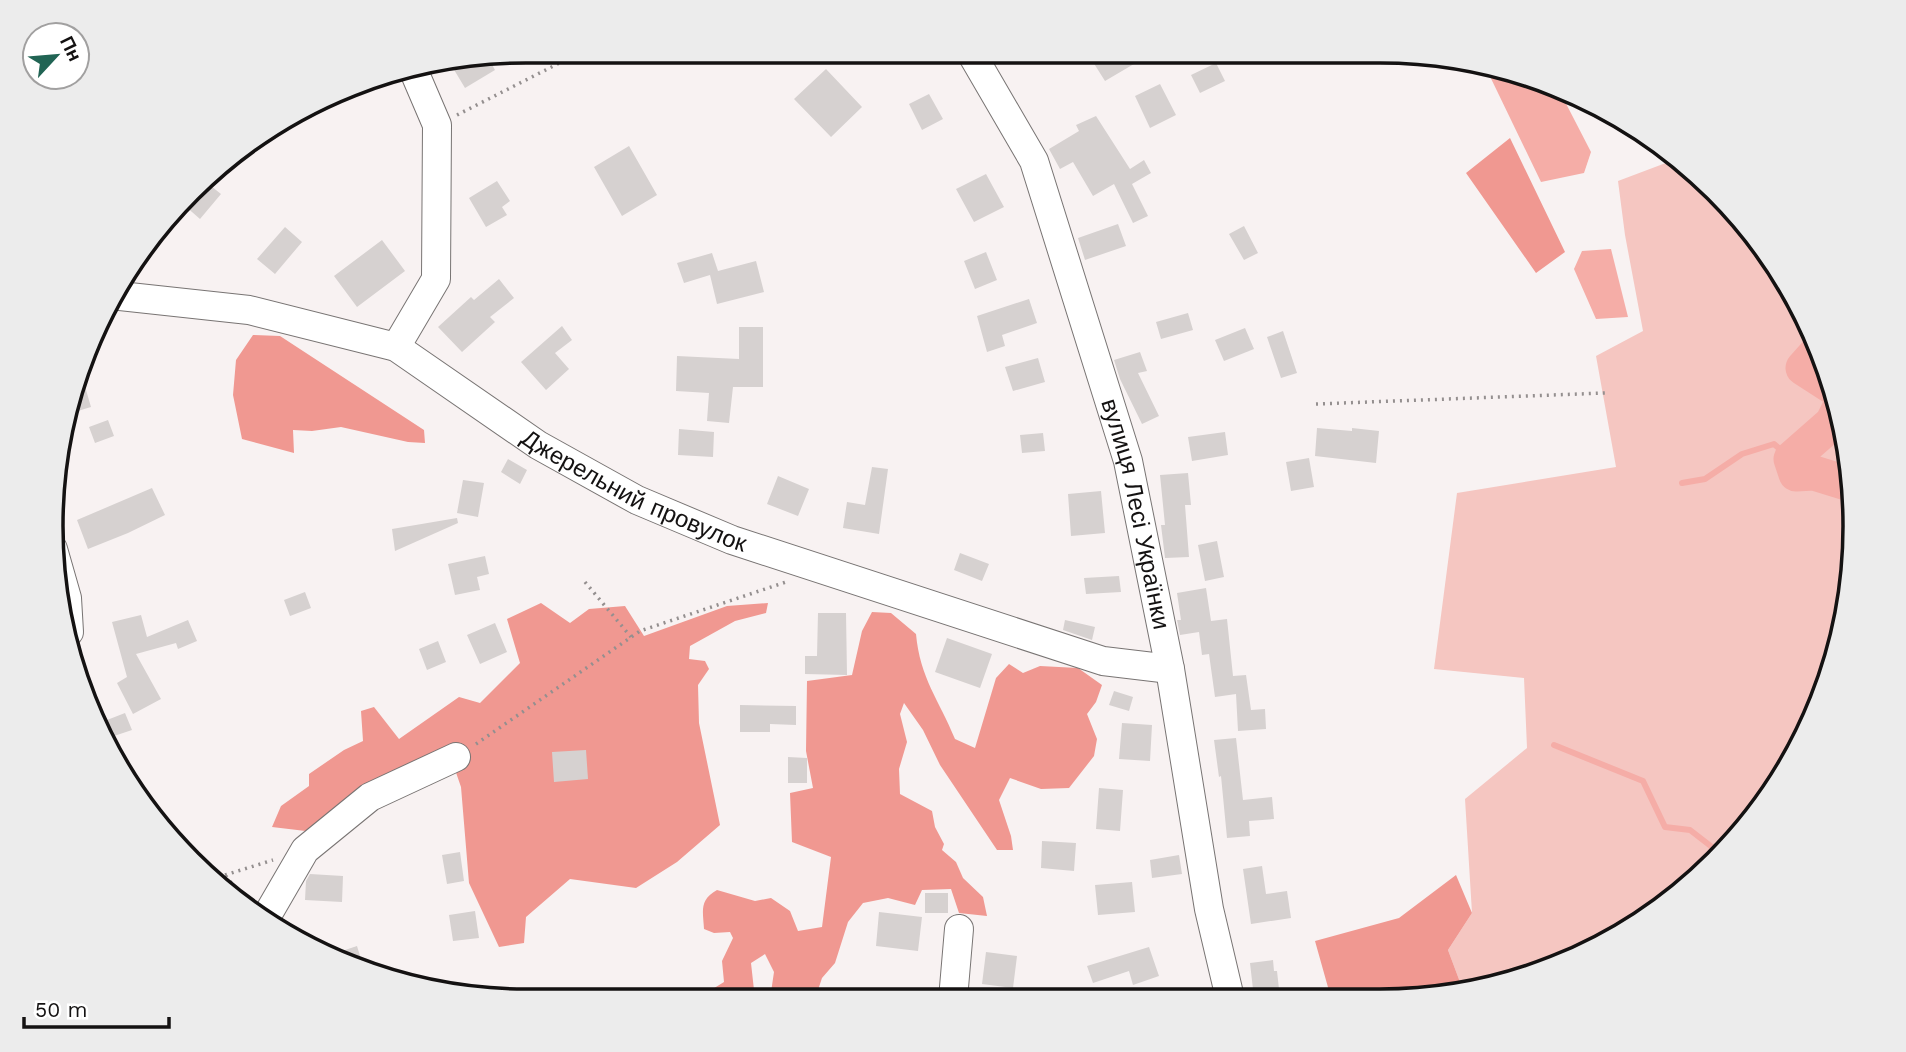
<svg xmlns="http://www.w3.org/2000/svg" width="1906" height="1052" viewBox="0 0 1906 1052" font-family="'Work Sans',sans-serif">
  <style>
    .green { fill: #f5c6c1 }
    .forest { fill: #f09891 }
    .water { fill: #f5ada7 }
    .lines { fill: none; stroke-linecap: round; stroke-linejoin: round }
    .stream { stroke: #f5ada7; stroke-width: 6 }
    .river { stroke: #f5ada7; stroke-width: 35 }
    .building { fill: #d6d1d0 }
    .minor-casing { stroke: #787473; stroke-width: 30 }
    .path { stroke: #948f8f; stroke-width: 3.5; stroke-dasharray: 2 5; stroke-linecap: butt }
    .minor { stroke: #fff; stroke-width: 28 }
    .labels { text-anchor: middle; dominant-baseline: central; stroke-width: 5; stroke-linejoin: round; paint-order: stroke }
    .street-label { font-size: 24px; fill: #141212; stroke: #fff }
    .rim { fill: none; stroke: #141212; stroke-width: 3.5 }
  </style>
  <rect width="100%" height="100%" fill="#f8f2f2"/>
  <path class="green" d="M 1679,158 L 1693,168 L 1757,236 L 1806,315 L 1839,403 L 1854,495 L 1851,588 L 1830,678 L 1792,763 L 1737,840 L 1644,921 L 1533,976 L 1467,991 L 1463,990 L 1448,950 L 1472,913 L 1465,799 L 1527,748 L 1524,678 L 1434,669 L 1457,493 L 1616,467 L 1596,356 L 1643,331 L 1625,235 L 1618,181 Z"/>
  <path class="forest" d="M 1510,138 L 1565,252 L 1536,273 L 1466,173 Z
    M 253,335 L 280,336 L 424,430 L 425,443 L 408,442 L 341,427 L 312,431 L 293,430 L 294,453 L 242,439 L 233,395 L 236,360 Z
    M 541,603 L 570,623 L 589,609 L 625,606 L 644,636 L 727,606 L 768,603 L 766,613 L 735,621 L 690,646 L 689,659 L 705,661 L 709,669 L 698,685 L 699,723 L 720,825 L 677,862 L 636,888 L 570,879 L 526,917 L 524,943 L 499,947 L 469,883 L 461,787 L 452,761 L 314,832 L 272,827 L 281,806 L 309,786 L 309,774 L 344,750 L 363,741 L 361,711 L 374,707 L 399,739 L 459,697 L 480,703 L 520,663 L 507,619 Z
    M 872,612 L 891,613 L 916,634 C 920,678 939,700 955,739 L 975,748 L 996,678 L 1009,664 L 1023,673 L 1040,666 L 1078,668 L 1102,685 L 1096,702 L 1087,714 L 1097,739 L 1094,756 L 1069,788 L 1041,789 L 1010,778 L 999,800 L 1011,836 L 1013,850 L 997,850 L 940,765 L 923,730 L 904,703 L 900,714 L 907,742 L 899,769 L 900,794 L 932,811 L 935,827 L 944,844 L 942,850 L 956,862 L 963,878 L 983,897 L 987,916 L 959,913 L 951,889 L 922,890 L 915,905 L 888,898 L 863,903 L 848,922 L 835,963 L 822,978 L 815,999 L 770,999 L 774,972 L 765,954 L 751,963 L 755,999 L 688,1000 L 687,989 L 703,995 L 724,982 L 722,961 L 733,938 L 730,932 L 714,933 L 704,929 C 703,911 699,900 717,890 L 755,901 L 771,898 L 790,911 L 798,931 L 822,927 L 831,857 L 792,842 L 790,793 L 813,788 L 806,751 L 807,681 L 852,675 L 862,631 Z
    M 1456,875 L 1472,913 L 1448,950 L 1463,990 L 1461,993 L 1442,997 L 1331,998 L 1315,941 L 1399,918 Z"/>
  <path class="water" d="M 1484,64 L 1503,67 L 1559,90 L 1591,152 L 1584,173 L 1541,182 Z
    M 1611,249 L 1628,317 L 1596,319 L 1574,269 L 1582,251 Z"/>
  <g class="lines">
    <path class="stream" d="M 1682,483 L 1705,479 L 1742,454 L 1774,444 L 1791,459
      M 1554,745 L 1643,781 L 1665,827 L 1690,830 L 1721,854"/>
    <path class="river" d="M 1819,350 L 1803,368 L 1834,388
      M 1840,407 L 1832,423 L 1791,459 L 1796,474 L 1814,473 L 1853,485"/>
  </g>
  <path class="building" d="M 1111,51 L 1156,51 L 1105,81 L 1093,62 Z
    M 488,57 L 495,70 L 465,88 L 450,63 Z
    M 1216,63 L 1225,81 L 1200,93 L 1191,75 Z
    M 826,69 L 862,107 L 831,137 L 794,99 Z
    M 1160,84 L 1176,115 L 1150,128 L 1135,96 Z
    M 929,94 L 943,119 L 922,130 L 909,104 Z
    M 1096,116 L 1130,169 L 1144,160 L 1151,173 L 1132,184 L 1148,216 L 1133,223 L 1114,184 L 1093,196 L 1073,162 L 1060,169 L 1049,149 L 1079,131 L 1076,125 Z
    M 629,146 L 657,195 L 622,216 L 594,167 Z
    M 986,174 L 1004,207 L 974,222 L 956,189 Z
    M 497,181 L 510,201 L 502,207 L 507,215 L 486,227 L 469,198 Z
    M 206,182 L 221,194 L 200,219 L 184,205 Z
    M 1118,224 L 1126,246 L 1085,260 L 1078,238 Z
    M 1244,226 L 1258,253 L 1244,260 L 1229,234 Z
    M 285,227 L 302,242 L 275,274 L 257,259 Z
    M 382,240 L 405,271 L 357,307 L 334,276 Z
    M 986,252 L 997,280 L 975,289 L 964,261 Z
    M 712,253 L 718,271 L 756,261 L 764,292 L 717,304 L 710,275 L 684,283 L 677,263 Z
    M 499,279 L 514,298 L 490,317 L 495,322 L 462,352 L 438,327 L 471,297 L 474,300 Z
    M 1029,299 L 1037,323 L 1002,335 L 1005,346 L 987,352 L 977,316 Z
    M 1188,313 L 1193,330 L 1161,339 L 1156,322 Z
    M 562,326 L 572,340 L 555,353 L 569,369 L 546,390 L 521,362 Z
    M 739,327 L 763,327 L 763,387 L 733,387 L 729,423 L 707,421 L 709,393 L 676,391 L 677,356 L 739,359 Z
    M 1245,328 L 1254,349 L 1224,361 L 1215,340 Z
    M 1283,331 L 1297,373 L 1281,378 L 1267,337 Z
    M 1140,352 L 1147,371 L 1138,373 L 1159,416 L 1142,424 L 1120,379 L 1114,360 Z
    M 1038,358 L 1045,382 L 1013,391 L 1005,367 Z
    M 81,373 L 91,407 L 71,413 L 68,401 Z
    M 108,420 L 114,436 L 95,443 L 89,427 Z
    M 1317,428 L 1352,431 L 1352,428 L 1379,431 L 1376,463 L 1315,456 Z
    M 679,429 L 714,432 L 713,457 L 678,455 Z
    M 1225,432 L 1228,455 L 1192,461 L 1188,437 Z
    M 1043,433 L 1045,451 L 1022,453 L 1020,435 Z
    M 1309,458 L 1314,487 L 1291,491 L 1286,462 Z
    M 508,459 L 527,470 L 520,484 L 501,472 Z
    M 872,467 L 888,469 L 879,534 L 843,528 L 847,502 L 865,505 Z
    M 1188,473 L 1191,505 L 1185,505 L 1189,557 L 1165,558 L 1161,525 L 1165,525 L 1160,475 Z
    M 778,476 L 809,489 L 798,516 L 767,504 Z
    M 463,480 L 484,483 L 478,517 L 457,513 Z
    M 152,488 L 165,515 L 128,533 L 88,549 L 77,520 Z
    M 1101,491 L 1105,533 L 1071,536 L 1068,494 Z
    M 457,518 L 458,523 L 395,551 L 392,529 Z
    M 1217,541 L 1224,577 L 1205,581 L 1198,545 Z
    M 960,553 L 989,564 L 982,581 L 954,570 Z
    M 485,556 L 489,574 L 477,577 L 480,590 L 455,595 L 448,564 Z
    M 1119,576 L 1121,592 L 1086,594 L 1084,578 Z
    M 1206,588 L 1211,621 L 1227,619 L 1233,676 L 1246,675 L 1251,710 L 1265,709 L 1266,729 L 1238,731 L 1236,694 L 1215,697 L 1209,654 L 1202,655 L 1199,632 L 1180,635 L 1177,620 L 1181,620 L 1177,593 Z
    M 305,592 L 311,608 L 290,616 L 284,600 Z
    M 818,613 L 846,613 L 847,675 L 805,674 L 805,656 L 817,656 Z
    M 141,615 L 147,637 L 188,620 L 197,641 L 178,649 L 176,643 L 136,654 L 161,699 L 133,714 L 117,683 L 127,677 L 112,622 Z
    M 1065,620 L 1095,627 L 1092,640 L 1063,630 Z
    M 495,623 L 507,652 L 480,664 L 467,635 Z
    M 947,638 L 992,654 L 980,688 L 935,672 Z
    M 438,641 L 446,662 L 427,670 L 419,649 Z
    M 1114,691 L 1133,697 L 1129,711 L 1109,705 Z
    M 740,705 L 796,706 L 796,725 L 770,724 L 770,732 L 740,732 Z
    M 125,713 L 132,730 L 114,736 L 107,720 Z
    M 1122,723 L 1152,725 L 1150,761 L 1119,759 Z
    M 1236,738 L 1243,800 L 1272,797 L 1274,819 L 1249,821 L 1250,836 L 1227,838 L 1221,776 L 1219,777 L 1214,740 Z
    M 586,750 L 588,779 L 554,782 L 552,752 Z
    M 788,757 L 807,758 L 807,783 L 788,783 Z
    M 1099,788 L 1123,790 L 1120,831 L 1096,829 Z
    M 1042,841 L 1076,843 L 1074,871 L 1041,868 Z
    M 460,852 L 464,881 L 447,884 L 442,855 Z
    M 1179,855 L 1182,874 L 1152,878 L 1150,860 Z
    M 1262,866 L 1266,894 L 1287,891 L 1291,918 L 1251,924 L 1243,869 Z
    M 310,874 L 343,876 L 342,902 L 305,900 L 306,881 Z
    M 1132,882 L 1135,912 L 1098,915 L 1095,885 Z
    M 925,893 L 948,893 L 948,913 L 925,913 Z
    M 475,911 L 479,938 L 453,941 L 449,915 Z
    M 879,912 L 922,917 L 918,951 L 876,946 Z
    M 357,946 L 364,969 L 330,955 Z
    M 1149,947 L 1159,976 L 1133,985 L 1129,971 L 1093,983 L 1087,966 Z
    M 986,952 L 1017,956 L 1013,988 L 982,984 Z
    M 1273,960 L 1274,971 L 1277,971 L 1280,998 L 1254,998 L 1250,963 Z"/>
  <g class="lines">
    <defs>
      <g id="minor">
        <path id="s1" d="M 970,51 L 1034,161 L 1128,461 L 1170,669 L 1209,909 L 1230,998"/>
        <path id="s2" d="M 117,293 L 120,296 L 249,310 L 396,347 L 538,445 L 637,500 L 732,540 L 1103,661 L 1170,669"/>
        <path d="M 396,347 L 436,279 L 437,125 L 413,69"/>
        <path d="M 53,549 L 67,598 L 69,632"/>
        <path d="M 265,919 L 305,850 L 370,797 L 456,757"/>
        <path d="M 953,999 L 959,929"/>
      </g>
    </defs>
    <use href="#minor" class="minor-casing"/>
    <path class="path" d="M 457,115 L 583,51
      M 1316,404 L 1605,393
      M 585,582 L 631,637
      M 476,744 L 640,631 L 786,582
      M 212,875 L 225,875 L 248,904
      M 225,875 L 273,860"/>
    <use href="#minor" class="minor"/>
  </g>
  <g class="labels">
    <g class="street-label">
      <text stroke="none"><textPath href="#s2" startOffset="565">Джерельний провулок</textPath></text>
      <text stroke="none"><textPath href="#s1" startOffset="495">вулиця Лесі Українки</textPath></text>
    </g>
  </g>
  <path d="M0 0H1906V1052H0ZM526 63H1380A463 463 0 0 1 1843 526V526A463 463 0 0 1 1380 989H526A463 463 0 0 1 63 526V526A463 463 0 0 1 526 63Z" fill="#ececec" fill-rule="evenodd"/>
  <path class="rim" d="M526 63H1380A463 463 0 0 1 1843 526V526A463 463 0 0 1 1380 989H526A463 463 0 0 1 63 526V526A463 463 0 0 1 526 63Z"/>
  <g transform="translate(56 56) rotate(64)"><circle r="33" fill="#ffffff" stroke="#a1a0a0" stroke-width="2"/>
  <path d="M0-5L12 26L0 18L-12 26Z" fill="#216454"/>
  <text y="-10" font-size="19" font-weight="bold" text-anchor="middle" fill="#141212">Пн</text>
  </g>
  <path d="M24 1017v10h145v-10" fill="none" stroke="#141212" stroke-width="3.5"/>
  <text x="35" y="1017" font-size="21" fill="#141212" stroke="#ffffff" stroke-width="5" paint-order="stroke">50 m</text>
</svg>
